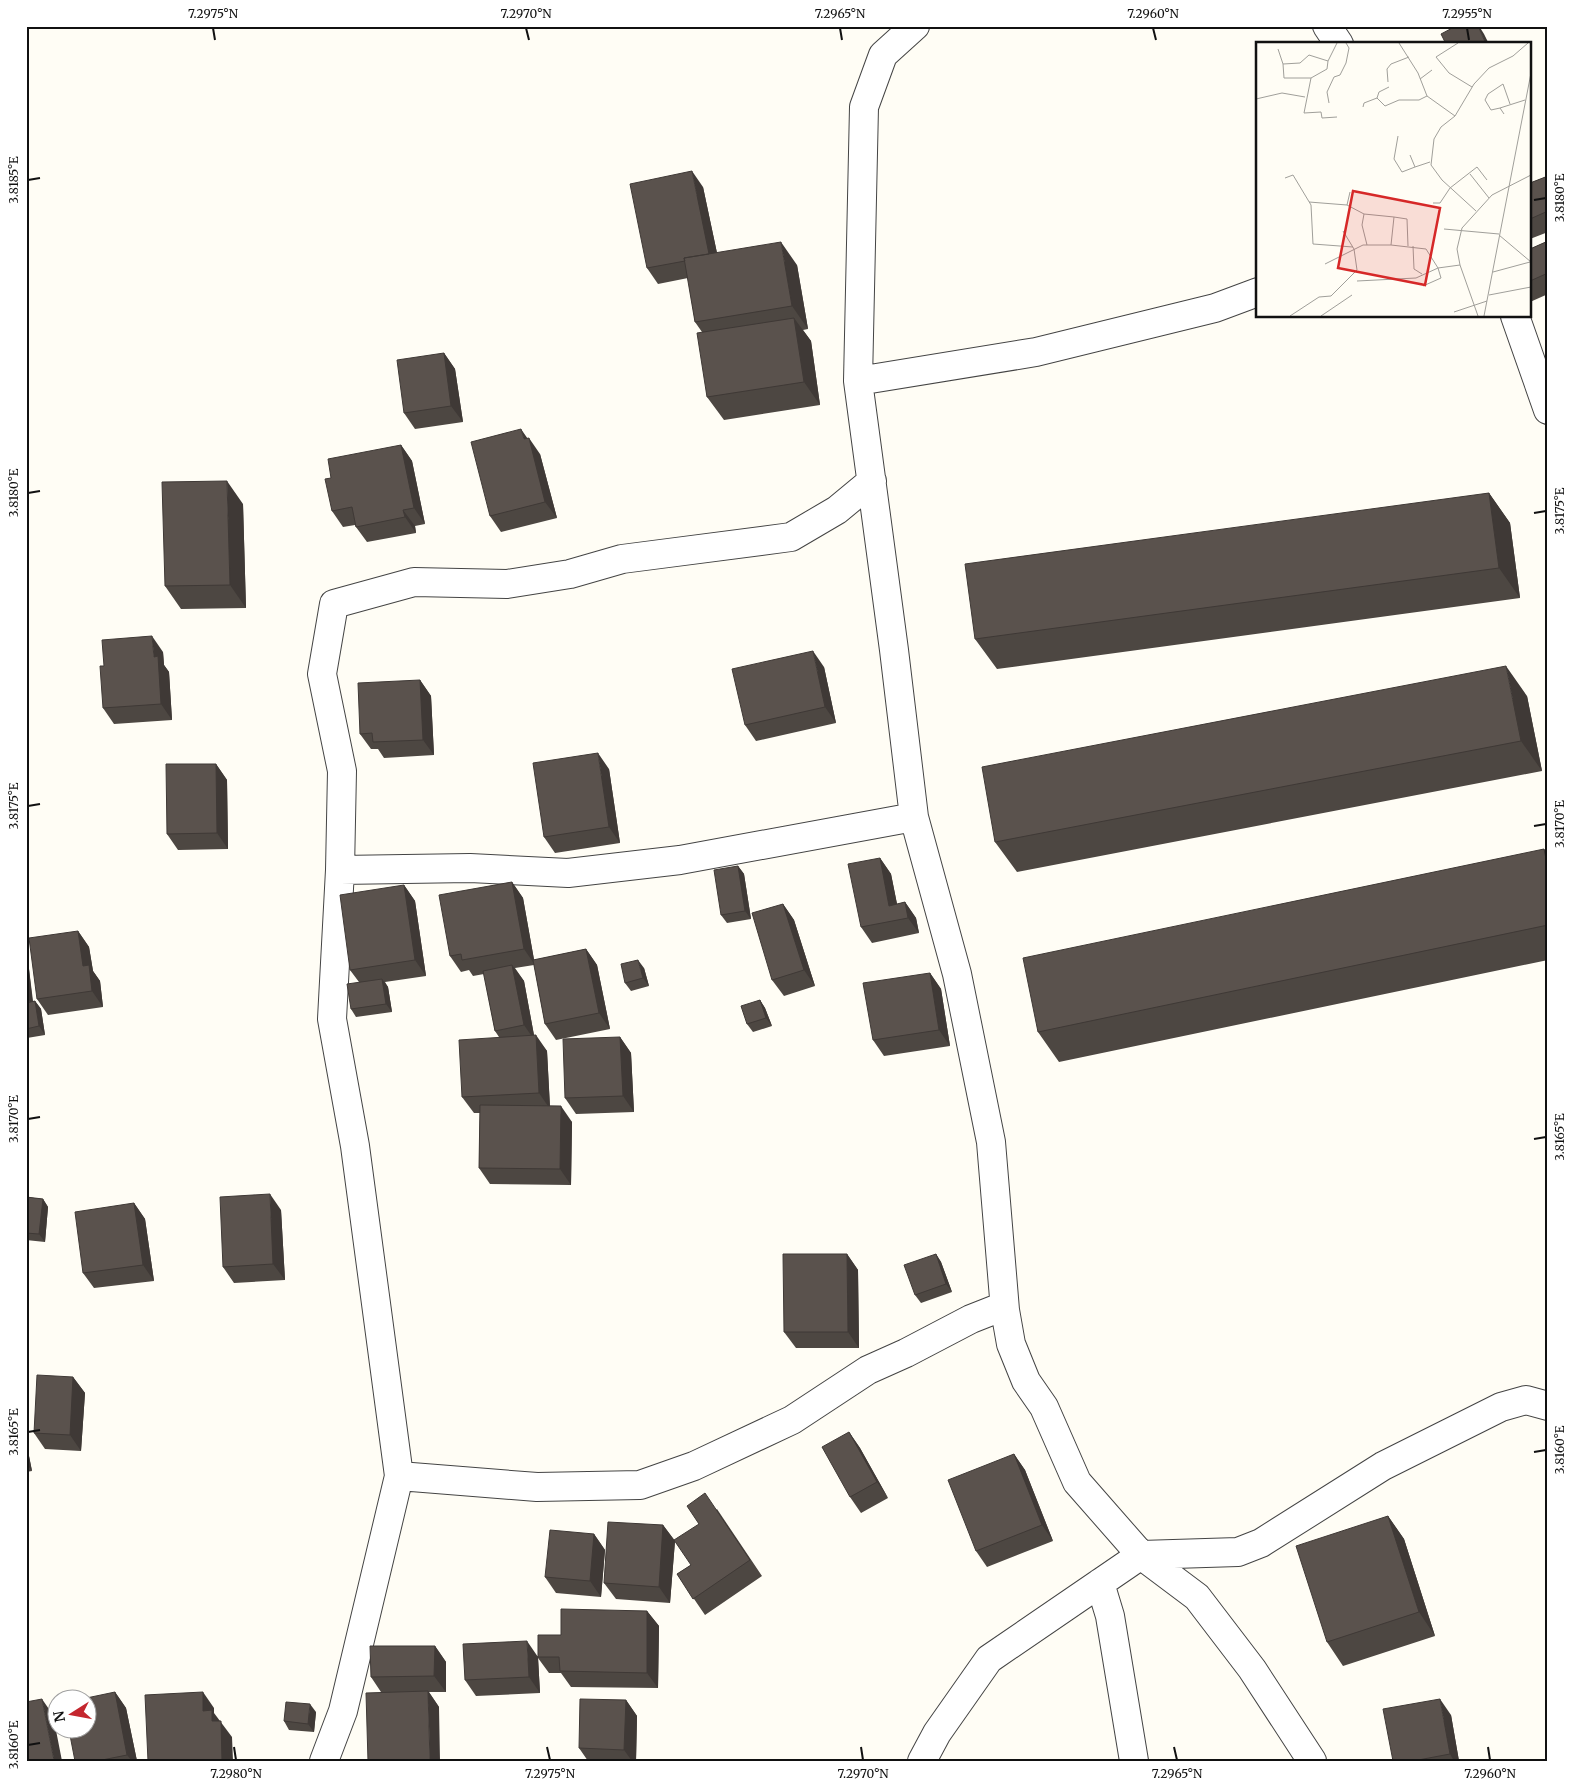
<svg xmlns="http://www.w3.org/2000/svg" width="1574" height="1787" viewBox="0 0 1574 1787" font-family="Merriweather,serif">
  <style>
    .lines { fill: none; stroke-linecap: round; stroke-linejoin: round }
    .minor-casing { stroke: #444; stroke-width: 30 }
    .minor { stroke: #fff; stroke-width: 28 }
    .wall { fill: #4d4742 }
    .shaded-wall { fill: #3f3936 }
    .building { fill: #5a524d; stroke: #3f3936 }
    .ticks { fill: none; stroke: #111; stroke-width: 2 }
    .inset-road { fill: none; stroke: #a09f9a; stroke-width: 1 }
    .view { fill: #d62828; fill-opacity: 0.15; stroke: #d62828; stroke-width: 2.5 }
    .inset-edge { fill: none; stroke: #111; stroke-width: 2.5 }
    .neatline { fill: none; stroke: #111; stroke-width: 2 }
    .ticks-label { font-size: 12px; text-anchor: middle; fill: #111 }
  </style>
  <rect width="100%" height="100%" fill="#fffdf5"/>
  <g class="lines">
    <defs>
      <path id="minor" d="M 915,26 L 883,55 L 864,107 L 858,381 L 894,650 L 914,817 L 957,974 L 991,1142 L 1005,1310 L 1011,1344 L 1026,1381 L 1044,1407 L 1077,1482 L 1141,1555 L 1197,1597 L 1252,1669 L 1312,1761
        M 1327,26 L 1339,44
        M 1515,316 L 1548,410
        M 858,381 L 1036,352 L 1215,308 L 1258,292
        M 340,870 L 342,771 L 322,674 L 334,604 L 414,582 L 507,584 L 570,574 L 622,559 L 791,537 L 837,510 L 872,481
        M 399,1476 L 355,1146 L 332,1019 L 340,870 L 470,868 L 568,873 L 680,860 L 914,817
        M 1100,1583 L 1110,1616 L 1134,1761
        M 324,1761 L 343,1711 L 399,1476 L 537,1487 L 640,1485 L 694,1466 L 792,1420 L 868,1370 L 906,1353 L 971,1319 L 1004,1306
        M 922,1761 L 937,1733 L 989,1659 L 1141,1555 L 1238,1552 L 1261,1543 L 1383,1466 L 1501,1407 L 1526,1400 L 1548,1406"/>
    </defs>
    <use href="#minor" class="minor-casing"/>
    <use href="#minor" class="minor"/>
  </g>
  <path class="wall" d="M 205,26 L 217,26 L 217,28 Z
    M 1548,176 L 1548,232 L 1530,239 L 1530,183 Z
    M 703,187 L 717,253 L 797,265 L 808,329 L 803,330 L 811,341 L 820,405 L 724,420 L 707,397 L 702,332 L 695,322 L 688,278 L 658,284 L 647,268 Z
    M 1548,241 L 1548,294 L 1530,302 L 1530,249 Z
    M 444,353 L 455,369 L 463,422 L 415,429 L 404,413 Z
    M 401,445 L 412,461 L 425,524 L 415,526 L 416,533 L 367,542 L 356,527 L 355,525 L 343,527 L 332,511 L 331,478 Z
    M 540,454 L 557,518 L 501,532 L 490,516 Z
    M 1489,493 L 1510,523 L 1520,598 L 997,669 L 975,639 Z
    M 243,504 L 246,608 L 181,609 L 165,586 Z
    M 163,652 L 164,665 L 169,672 L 172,720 L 114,724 L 103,708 Z
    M 824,667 L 836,723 L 756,741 L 745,725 Z
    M 420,680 L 431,696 L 434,755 L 384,758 L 378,749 L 371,749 L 360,734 Z
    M 1527,696 L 1542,771 L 1017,872 L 995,842 Z
    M 216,764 L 227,780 L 228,849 L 178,850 L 167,834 Z
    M 609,769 L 620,843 L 555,853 L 544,837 Z
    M 1544,849 L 1548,855 L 1548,960 L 1059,1062 L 1038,1032 Z
    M 880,858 L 891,874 L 897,904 L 905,902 L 916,918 L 919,933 L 872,943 L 861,927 Z
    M 738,866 L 744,874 L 751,919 L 727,923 L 721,915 Z
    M 512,882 L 523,898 L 534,960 L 586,949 L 597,965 L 610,1029 L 556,1040 L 545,1024 L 534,965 L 515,968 L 524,981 L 534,1035 L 547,1051 L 550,1106 L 572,1122 L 571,1185 L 490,1184 L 479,1168 L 480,1113 L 474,1113 L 462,1097 L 499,1037 L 495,1031 L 484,974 L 473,976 L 469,970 L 461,972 L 450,956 Z
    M 404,885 L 415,901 L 426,976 L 385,982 L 388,987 L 392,1012 L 356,1017 L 351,1009 L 359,982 L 350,970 Z
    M 783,904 L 794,920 L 815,986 L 784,996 L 772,980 Z
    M 26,926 L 29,945 L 26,945 Z
    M 78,931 L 89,947 L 93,971 L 100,981 L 103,1007 L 48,1015 L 37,999 Z
    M 26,965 L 29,969 L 33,1001 L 35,1001 L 41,1009 L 45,1035 L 27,1038 L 26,1036 Z
    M 644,968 L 649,986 L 631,991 L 625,983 Z
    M 930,973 L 941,989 L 950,1046 L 884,1056 L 873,1040 Z
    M 760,1000 L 765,1008 L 772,1026 L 753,1032 L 747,1024 Z
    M 620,1037 L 631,1053 L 634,1112 L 576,1114 L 565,1098 Z
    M 26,1197 L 43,1199 L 48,1207 L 45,1242 L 26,1240 Z
    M 134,1203 L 145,1219 L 154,1281 L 94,1288 L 83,1273 Z
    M 281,1210 L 285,1280 L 234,1283 L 223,1267 Z
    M 847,1254 L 858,1270 L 859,1348 L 796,1348 L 784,1332 Z
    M 936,1254 L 941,1262 L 952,1292 L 921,1303 L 915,1295 Z
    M 73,1377 L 85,1393 L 81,1451 L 45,1449 L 34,1433 Z
    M 849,1432 L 860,1448 L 888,1498 L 861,1513 L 850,1497 Z
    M 26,1441 L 32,1471 L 26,1472 Z
    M 1014,1454 L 1025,1470 L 1053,1541 L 987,1567 L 976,1551 Z
    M 717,1509 L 762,1576 L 705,1615 L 677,1574 L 691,1565 L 699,1524 Z
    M 1388,1516 L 1404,1539 L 1435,1636 L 1343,1666 L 1327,1642 Z
    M 663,1525 L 675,1541 L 670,1603 L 616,1599 L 604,1583 Z
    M 594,1534 L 605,1550 L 601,1597 L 556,1593 L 545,1577 Z
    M 647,1611 L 659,1626 L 658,1688 L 571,1687 L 561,1673 L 549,1673 L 538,1658 L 540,1693 L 476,1696 L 465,1680 L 538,1656 L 561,1635 Z
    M 435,1646 L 446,1662 L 446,1692 L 429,1692 L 439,1707 L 381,1692 L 371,1677 Z
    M 115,1692 L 126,1708 L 137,1761 L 75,1761 Z
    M 626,1700 L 637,1716 L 636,1761 L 588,1761 L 579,1748 Z
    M 316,1712 L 314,1732 L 289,1730 L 284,1721 Z
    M 1451,1715 L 1459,1761 L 1393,1761 Z"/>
  <path class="shaded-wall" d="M 1478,26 L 1479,26 L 1484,34 L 1489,44 L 1486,44 Z
    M 692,171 L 703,187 L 721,272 L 709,256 Z
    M 781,242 L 797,265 L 808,329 L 792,306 Z
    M 794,318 L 811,341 L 820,405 L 804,382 Z
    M 444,353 L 455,369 L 463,422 L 451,406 Z
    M 521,429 L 530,442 L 529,438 L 540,454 L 557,518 L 545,502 L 524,439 Z
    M 401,445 L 412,461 L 425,524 L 414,508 Z
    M 227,481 L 243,504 L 246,608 L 230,585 Z
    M 1489,493 L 1510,523 L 1520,598 L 1499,568 Z
    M 403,510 L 415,526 L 416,533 L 405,517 Z
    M 152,636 L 163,652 L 164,665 L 169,672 L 172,720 L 161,704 L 154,657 Z
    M 813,651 L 824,667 L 836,723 L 825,707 Z
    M 1506,666 L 1527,696 L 1542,771 L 1521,741 Z
    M 420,680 L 431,696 L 434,755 L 423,740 Z
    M 598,753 L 609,769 L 620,843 L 609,827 Z
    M 216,764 L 227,780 L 228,849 L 217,833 Z
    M 1544,849 L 1548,855 L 1548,869 Z
    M 880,858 L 891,874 L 900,919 L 889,906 Z
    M 738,866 L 744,874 L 751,919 L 745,911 Z
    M 512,882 L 523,898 L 535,965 L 524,949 Z
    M 404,885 L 415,901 L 426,976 L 415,960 Z
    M 905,902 L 916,918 L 919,933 L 908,918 Z
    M 783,904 L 794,920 L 815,986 L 804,970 Z
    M 26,926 L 29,945 L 26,940 Z
    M 78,931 L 89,947 L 93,971 L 100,981 L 103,1007 L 92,991 L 83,966 Z
    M 586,949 L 597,965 L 610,1029 L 599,1013 Z
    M 638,960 L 644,968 L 649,986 L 643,978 Z
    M 26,965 L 29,969 L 33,1006 L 26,996 Z
    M 512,965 L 524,981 L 535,1041 L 524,1025 Z
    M 930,973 L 941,989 L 950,1046 L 939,1030 Z
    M 382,979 L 388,987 L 392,1012 L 386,1004 Z
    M 760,1000 L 765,1008 L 772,1026 L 766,1018 Z
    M 35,1001 L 41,1009 L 45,1035 L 39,1026 Z
    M 536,1035 L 547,1051 L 550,1109 L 539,1093 Z
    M 620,1037 L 631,1053 L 634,1112 L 623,1096 Z
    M 561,1106 L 572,1122 L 571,1185 L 560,1169 Z
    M 270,1194 L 281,1210 L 285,1280 L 273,1264 Z
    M 43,1199 L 48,1207 L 45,1242 L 39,1234 Z
    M 134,1203 L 145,1219 L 154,1281 L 143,1265 Z
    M 847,1254 L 858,1270 L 859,1348 L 848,1332 Z
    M 936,1254 L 941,1262 L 952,1292 L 946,1284 Z
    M 73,1377 L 85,1393 L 81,1451 L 70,1435 Z
    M 849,1432 L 860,1448 L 888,1498 L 877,1482 Z
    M 26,1441 L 32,1471 L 26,1463 Z
    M 1014,1454 L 1025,1470 L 1053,1541 L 1042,1525 Z
    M 1388,1516 L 1404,1539 L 1435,1636 L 1419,1612 Z
    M 663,1525 L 675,1541 L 670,1603 L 659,1587 Z
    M 594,1534 L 605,1550 L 601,1597 L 590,1581 Z
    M 647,1611 L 659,1626 L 658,1688 L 647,1673 Z
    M 527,1641 L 538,1657 L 540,1693 L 529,1677 Z
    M 435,1646 L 446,1662 L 446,1692 L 434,1676 Z
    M 428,1691 L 439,1707 L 440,1761 L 430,1761 Z
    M 115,1692 L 126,1708 L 137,1761 L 132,1761 L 127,1755 Z
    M 203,1692 L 214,1708 L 214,1713 L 232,1737 L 233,1761 L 222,1761 L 203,1711 Z
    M 42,1699 L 53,1715 L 62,1761 L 54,1761 L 54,1760 Z
    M 1440,1699 L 1451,1715 L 1459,1761 L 1454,1761 L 1450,1754 Z
    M 626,1700 L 637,1716 L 636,1761 L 632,1761 L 624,1750 Z
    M 310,1704 L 316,1712 L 314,1732 L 308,1724 Z"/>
  <path class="building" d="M 1456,26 L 1478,26 L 1486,44 L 1446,44 L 1441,34 Z
    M 692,171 L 709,254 L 684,258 L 685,261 L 647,268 L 630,184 Z
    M 1548,176 L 1548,211 L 1530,219 L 1530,183 Z
    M 1548,241 L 1548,273 L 1530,281 L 1530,249 Z
    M 781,242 L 792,306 L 695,322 L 684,258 Z
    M 794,318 L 804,382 L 707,397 L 697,333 Z
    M 444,353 L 451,406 L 404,413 L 397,360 Z
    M 521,429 L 524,439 L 529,438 L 545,502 L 490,516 L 471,442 Z
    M 401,445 L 414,508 L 403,510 L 405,517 L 356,527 L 352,507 L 332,511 L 325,479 L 331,478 L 328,459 Z
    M 227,481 L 230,585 L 165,586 L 162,482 Z
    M 1489,493 L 1499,568 L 975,639 L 965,564 Z
    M 152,636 L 154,657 L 158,656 L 161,704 L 103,708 L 100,666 L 104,666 L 102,640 Z
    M 813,651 L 825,707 L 745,725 L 732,669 Z
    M 1506,666 L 1521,741 L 995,842 L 982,767 Z
    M 420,680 L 423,740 L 373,742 L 372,733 L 360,734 L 358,683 Z
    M 598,753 L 609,827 L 544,837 L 533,763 Z
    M 166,764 L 216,764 L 217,833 L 167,834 Z
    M 1544,849 L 1548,869 L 1548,925 L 1038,1032 L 1023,958 Z
    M 880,858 L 889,906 L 905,902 L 908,918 L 861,927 L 848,864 Z
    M 738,866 L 745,911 L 721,915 L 714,870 Z
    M 512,882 L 524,949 L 462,960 L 461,954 L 450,956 L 439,895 Z
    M 404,885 L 415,960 L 350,970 L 340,895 Z
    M 783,904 L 804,970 L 772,980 L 752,913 Z
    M 78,931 L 83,966 L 89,965 L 92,991 L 37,999 L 29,938 Z
    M 586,949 L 599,1013 L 545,1024 L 533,960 Z
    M 638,960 L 643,978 L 625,983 L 621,964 Z
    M 512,965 L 524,1025 L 495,1031 L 483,971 Z
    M 930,973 L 939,1030 L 873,1040 L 863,983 Z
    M 382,979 L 386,1004 L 351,1009 L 347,984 Z
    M 760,1000 L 766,1018 L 747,1024 L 741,1006 Z
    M 35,1001 L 39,1026 L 26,1029 L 26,1003 Z
    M 536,1035 L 539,1093 L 462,1097 L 459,1040 Z
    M 620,1037 L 623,1096 L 565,1098 L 563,1039 Z
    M 480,1105 L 561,1106 L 560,1169 L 479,1168 Z
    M 270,1194 L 273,1264 L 223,1267 L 220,1197 Z
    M 26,1197 L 43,1199 L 39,1234 L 26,1233 Z
    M 134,1203 L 143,1265 L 83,1273 L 75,1212 Z
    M 783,1254 L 847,1254 L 848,1332 L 784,1332 Z
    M 936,1254 L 946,1284 L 915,1295 L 904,1265 Z
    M 37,1375 L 73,1377 L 70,1435 L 34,1433 Z
    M 849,1432 L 877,1482 L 850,1497 L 822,1447 Z
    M 1014,1454 L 1042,1525 L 976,1551 L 948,1480 Z
    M 705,1493 L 750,1560 L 693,1599 L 677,1574 L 691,1565 L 674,1540 L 699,1524 L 687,1506 Z
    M 1388,1516 L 1419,1612 L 1327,1642 L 1296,1546 Z
    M 608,1522 L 663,1525 L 659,1587 L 604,1583 Z
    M 550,1530 L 594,1534 L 590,1581 L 545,1577 Z
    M 561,1609 L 647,1611 L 647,1673 L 560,1671 L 559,1657 L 538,1657 L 538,1635 L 561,1635 Z
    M 527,1641 L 529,1677 L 465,1680 L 463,1644 Z
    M 370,1646 L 435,1646 L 434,1676 L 371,1677 Z
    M 428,1691 L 430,1761 L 368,1761 L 366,1693 Z
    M 115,1692 L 127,1755 L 97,1761 L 75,1761 L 69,1730 L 88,1730 L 88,1700 L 77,1700 Z
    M 203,1692 L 203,1711 L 212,1710 L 212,1721 L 221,1721 L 222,1761 L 148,1761 L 145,1695 Z
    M 42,1699 L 54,1760 L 48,1761 L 26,1761 L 26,1702 Z
    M 580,1699 L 626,1700 L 624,1750 L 579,1748 Z
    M 1440,1699 L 1450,1754 L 1413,1761 L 1393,1761 L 1383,1709 Z
    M 286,1702 L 310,1704 L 308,1724 L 284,1721 Z"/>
  <path class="ticks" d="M 213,28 L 215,40M 526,28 L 529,40M 840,28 L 842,40M 1153,28 L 1156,40M 1467,28 L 1469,40M 28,180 L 40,178M 1534,200 L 1546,198M 28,493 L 40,491M 1534,513 L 1546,511M 28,806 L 40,804M 1534,826 L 1546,824M 28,1119 L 40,1117M 1534,1139 L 1546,1137M 28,1432 L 40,1430M 1534,1452 L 1546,1450M 28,1745 L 40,1743M 234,1747 L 236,1760M 547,1747 L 550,1760M 861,1747 L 863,1760M 1174,1747 L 1177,1760M 1488,1747 L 1490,1760"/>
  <g transform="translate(1256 42)">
    <rect width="275" height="275" fill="#fffdf5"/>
    <path class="inset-road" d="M 143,1 L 162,31 L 171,54 L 199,74M 202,1 L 180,15 L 193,31 L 216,45M 22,7 L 27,22 L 44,21 L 53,13 L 72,19 L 81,1M 27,22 L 28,36 L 55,36 L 71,27 L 72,19M 55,36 L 48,71 L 65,70 L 66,76 L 81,75M 164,37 L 176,28M 132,40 L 131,27 L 135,22 L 153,15M 133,45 L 123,50 L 121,56 L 129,64 L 143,58 L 163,58 L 171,54M 0,57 L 26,51 L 49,55M 73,61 L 71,50 L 78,35 L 84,33 L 90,21 L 93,6 L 90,1M 107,65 L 108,61 L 121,56M 244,66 L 235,68 L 229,58 L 232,52 L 247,42 L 254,62M 248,72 L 244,66 L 269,58M 142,94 L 138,117 L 146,130 L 159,125M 154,113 L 159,125 L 174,120M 214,132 L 233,156M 29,136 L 37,133 L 55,163 L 57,202 L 97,205M 53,160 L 91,163 L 94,150M 177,161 L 184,161 L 194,146 L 221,125 L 231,138M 91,163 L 108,172 L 106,183 L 111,203M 220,169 L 186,138 L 175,123 L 178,97 L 185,85 L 199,74 L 218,42 L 233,26 L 257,14 L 272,1M 108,172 L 138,175 L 135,203M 138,175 L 151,177 L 152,204M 188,187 L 243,192M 243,193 L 275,220M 157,204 L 158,227 L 166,232M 69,222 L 107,203 L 135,203 L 170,207 L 182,226 L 204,223M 237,230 L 274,220M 101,239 L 160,236 L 182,226 L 185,236 L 167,244M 233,253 L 275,245M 198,270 L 231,259M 34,274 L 63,255 L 75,254 L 101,228 L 98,207 L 87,189M 65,274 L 96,253M 222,274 L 204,223 L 201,207 L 206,186 L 236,153 L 275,133M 228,274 L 275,31"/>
    <path class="view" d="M 97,149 L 184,166 L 169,243 L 82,226 Z"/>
    <rect width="275" height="275" class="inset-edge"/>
  </g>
  <rect width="1574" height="1787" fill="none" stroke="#ffffff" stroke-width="55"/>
  <g transform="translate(72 1714) rotate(259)"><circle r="24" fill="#ffffff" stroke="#a0a0a0"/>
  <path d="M0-4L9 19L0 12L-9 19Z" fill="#c4262e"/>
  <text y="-8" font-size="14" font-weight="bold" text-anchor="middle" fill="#111111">N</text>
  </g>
  <rect x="28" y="28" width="1518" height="1732" class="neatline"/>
  <g class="ticks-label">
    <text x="213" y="18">7.2975°N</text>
    <text x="526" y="18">7.2970°N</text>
    <text x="840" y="18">7.2965°N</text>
    <text x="1153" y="18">7.2960°N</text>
    <text x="1467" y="18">7.2955°N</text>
    <text transform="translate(14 180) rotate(-90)" y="4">3.8185°E</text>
    <text transform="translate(1560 198) rotate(-90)" y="4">3.8180°E</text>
    <text transform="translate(14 493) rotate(-90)" y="4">3.8180°E</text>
    <text transform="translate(1560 511) rotate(-90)" y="4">3.8175°E</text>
    <text transform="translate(14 806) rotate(-90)" y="4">3.8175°E</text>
    <text transform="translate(1560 824) rotate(-90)" y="4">3.8170°E</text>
    <text transform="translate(14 1119) rotate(-90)" y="4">3.8170°E</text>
    <text transform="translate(1560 1137) rotate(-90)" y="4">3.8165°E</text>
    <text transform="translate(14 1432) rotate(-90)" y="4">3.8165°E</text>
    <text transform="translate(1560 1450) rotate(-90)" y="4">3.8160°E</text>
    <text transform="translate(14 1745) rotate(-90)" y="4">3.8160°E</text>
    <text x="236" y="1778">7.2980°N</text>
    <text x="550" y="1778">7.2975°N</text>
    <text x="863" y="1778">7.2970°N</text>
    <text x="1177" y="1778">7.2965°N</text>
    <text x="1490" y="1778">7.2960°N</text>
  </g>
</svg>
